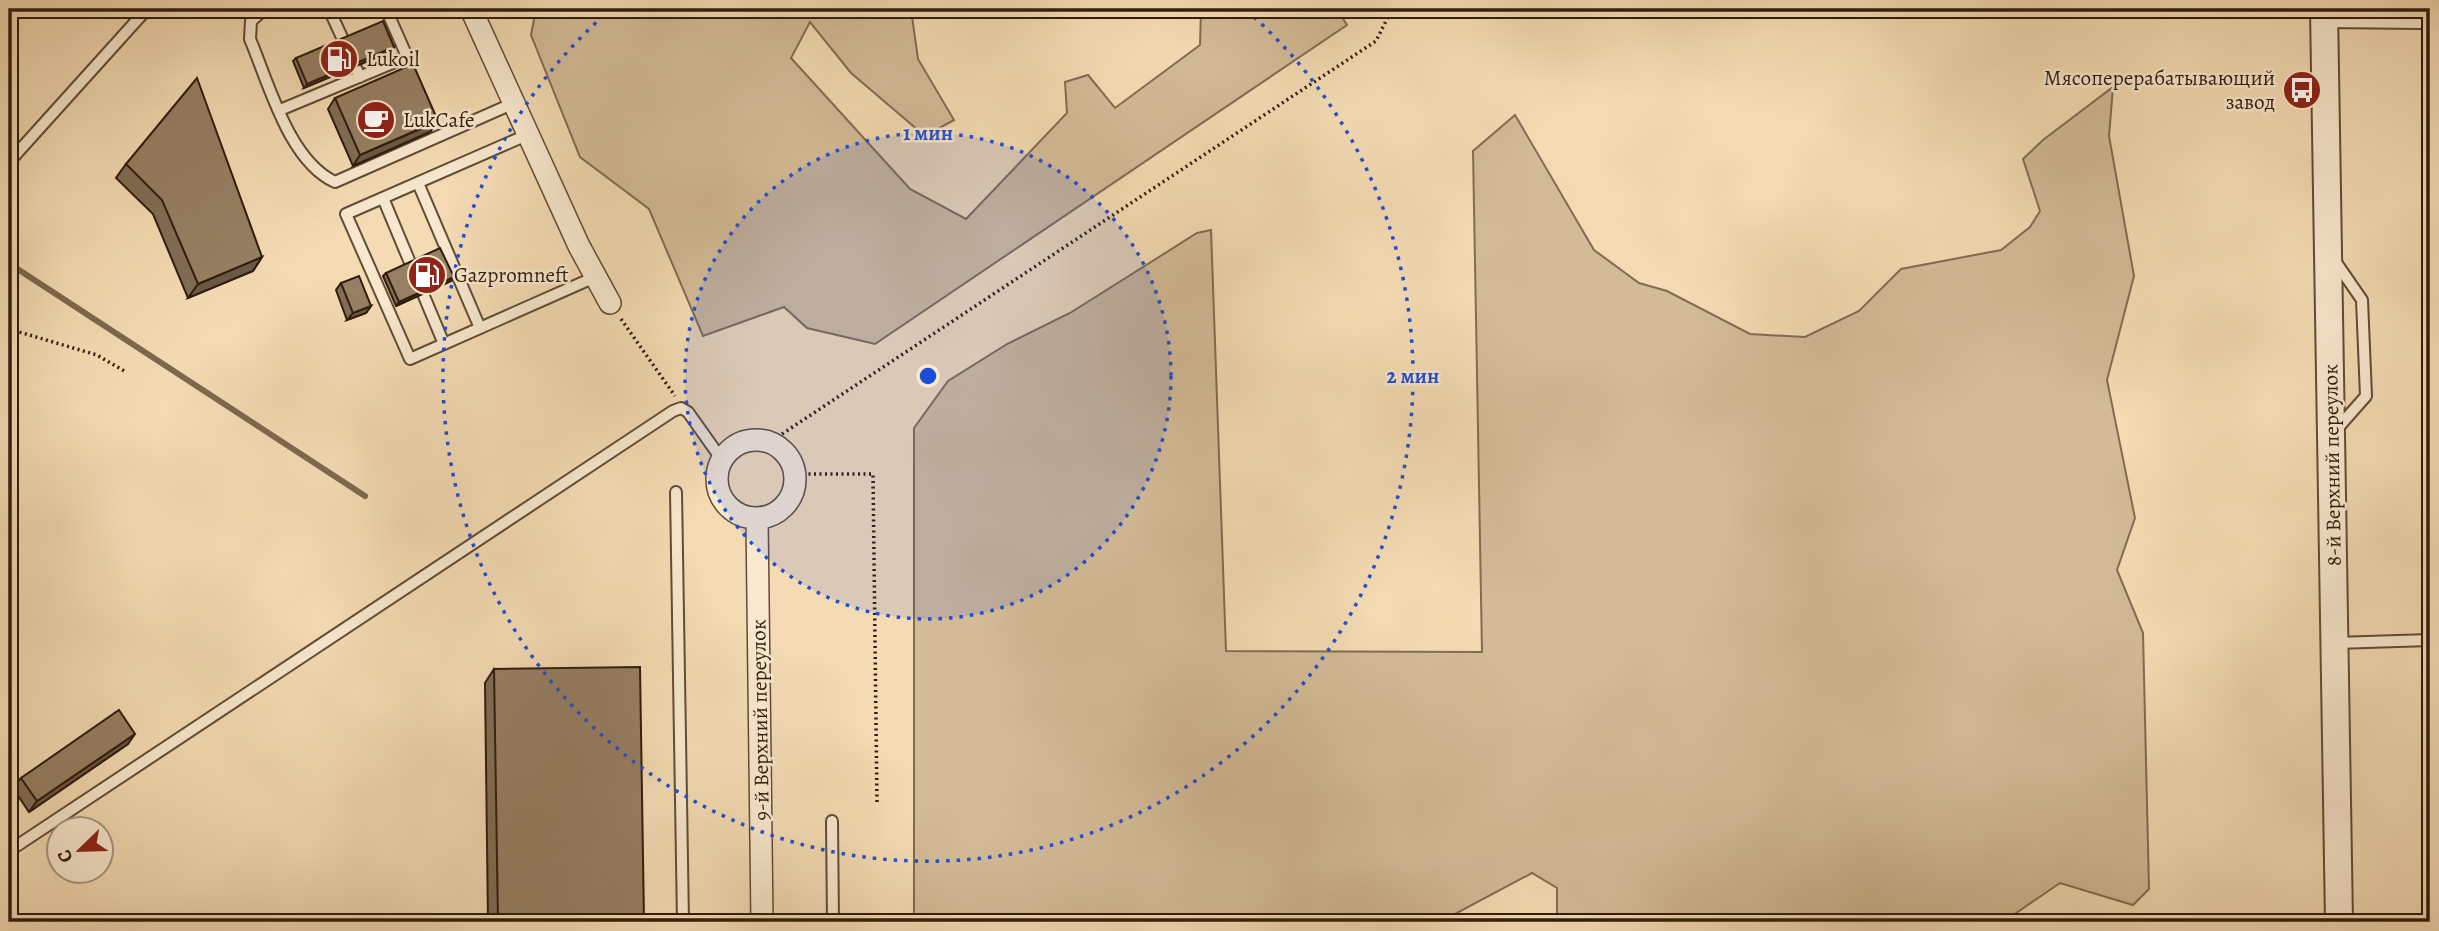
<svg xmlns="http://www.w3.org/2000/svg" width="2439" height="931" viewBox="0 0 2439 931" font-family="Alegreya,serif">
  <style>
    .green { fill: #d3bb97; stroke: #826c52; stroke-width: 2 }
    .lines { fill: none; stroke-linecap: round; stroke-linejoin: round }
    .stream { stroke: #7d684f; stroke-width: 6 }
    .service-casing { stroke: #614c36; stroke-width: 14 }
    .minor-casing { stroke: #614c36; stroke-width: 24 }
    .tertiary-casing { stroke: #614c36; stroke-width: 30 }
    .path { stroke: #301c0d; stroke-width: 3.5; stroke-dasharray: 2 3.5; stroke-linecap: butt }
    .service { stroke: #f8e8ce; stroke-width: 10 }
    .minor { stroke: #f8e8ce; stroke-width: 21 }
    .tertiary { stroke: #f8e8ce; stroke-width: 26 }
    .wall { fill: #816d55; stroke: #301c0d; stroke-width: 2 }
    .shaded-wall { fill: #695945; stroke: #301c0d; stroke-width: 2 }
    .building { fill: #967f63; stroke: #301c0d; stroke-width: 2 }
    .ring { fill: none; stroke: #1d4ed8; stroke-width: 3.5; stroke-dasharray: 3.5 7 }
    .labels { text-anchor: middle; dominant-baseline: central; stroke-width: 5; stroke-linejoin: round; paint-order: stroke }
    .poi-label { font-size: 21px; fill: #301c0d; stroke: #f8e8ce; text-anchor: start }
    .street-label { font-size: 21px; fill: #301c0d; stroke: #f8e8ce }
    .centre { fill: #1d4ed8; stroke: #f8e8ce; stroke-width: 3.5 }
    .ring-label { font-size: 21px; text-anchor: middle; font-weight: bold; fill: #1d4ed8; stroke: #f8e8ce; stroke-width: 5; stroke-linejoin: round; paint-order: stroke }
  </style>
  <rect width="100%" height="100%" fill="#f4dbb3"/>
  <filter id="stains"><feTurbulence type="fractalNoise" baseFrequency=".00286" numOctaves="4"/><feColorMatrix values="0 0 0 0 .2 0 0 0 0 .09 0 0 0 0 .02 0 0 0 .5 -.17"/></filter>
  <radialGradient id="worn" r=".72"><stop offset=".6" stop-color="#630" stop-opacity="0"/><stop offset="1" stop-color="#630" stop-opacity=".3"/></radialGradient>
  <path class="green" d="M 536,9 L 911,9 L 918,59 L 954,120 L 925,136 L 851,73 L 810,22 L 791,58 L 910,189 L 966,219 L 1067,113 L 1065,82 L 1088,75 L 1115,108 L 1200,45 L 1201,9 L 1337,9 L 1347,25 L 875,344 L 807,328 L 784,307 L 703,336 L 649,209 L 580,157 L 531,35 Z
    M 2113,87 L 2109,136 L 2134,276 L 2107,380 L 2135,518 L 2117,570 L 2143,633 L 2149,889 L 2133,905 L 2060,883 L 2003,922 L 1557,922 L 1557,888 L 1532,873 L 1440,922 L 914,922 L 914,428 L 948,381 L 1007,344 L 1070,313 L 1197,233 L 1211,230 L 1226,651 L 1482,652 L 1473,151 L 1515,115 L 1594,250 L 1639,283 L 1667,291 L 1750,334 L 1805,337 L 1859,311 L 1901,269 L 2001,250 L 2030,227 L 2040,211 L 2023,159 L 2043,140 Z"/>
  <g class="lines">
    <path class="stream" d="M 16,268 L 365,496"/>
    <defs>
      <path id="service" d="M 265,9 L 251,21 L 250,39 C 269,84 289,161 335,182 L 514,103
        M 329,9 L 360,77
        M 386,9 L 409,61
        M 2324,22 L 2423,23
        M 280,110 L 407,57
        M 529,134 L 346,214 L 410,359 L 595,277
        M 9,162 L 147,9
        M 418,183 L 480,328
        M 383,198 L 444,344
        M 2333,258 L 2362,300 L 2366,396 L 2336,430
        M 676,492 L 683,922
        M 2335,643 L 2430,640
        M 832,821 L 833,922
        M 9,851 L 673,411 L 681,408 L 688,412 L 722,460"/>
      <path id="minor" d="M 471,9 L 579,246 L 610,303
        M717 479a39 39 0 1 1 78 0a39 39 0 1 1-78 0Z
        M 757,519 L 762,922"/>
      <path id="tertiary" d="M 2324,9 L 2339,922"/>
    </defs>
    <use href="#service" class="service-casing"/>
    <use href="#minor" class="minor-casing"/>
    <use href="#tertiary" class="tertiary-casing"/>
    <path class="path" d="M 621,319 L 675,396
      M 9,329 L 97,355 L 126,372
      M 782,434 L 1376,41 L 1392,9
      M 803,474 L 873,474 L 877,804"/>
    <use href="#service" class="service"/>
    <use href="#minor" class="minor"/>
    <use href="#tertiary" class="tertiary"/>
  </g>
  <path class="wall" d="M 394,47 L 392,51 L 304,88 L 293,61 L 296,58 Z
    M 335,98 L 438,121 L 430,132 L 353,166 L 328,109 Z
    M 126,164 L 262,257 L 253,271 L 188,298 L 153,214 L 116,178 Z
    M 386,273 L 451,281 L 396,306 L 383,276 Z
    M 341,283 L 371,306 L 366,313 L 347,320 L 336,290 Z
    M 494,669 L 644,922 L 488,922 L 485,683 Z
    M 128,744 L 29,812 L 13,788 L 21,778 Z"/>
  <path class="shaded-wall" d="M 394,47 L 392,51 L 304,88 L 307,84 Z
    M 438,121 L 430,132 L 353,166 L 360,155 Z
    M 262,257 L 253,271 L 188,298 L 198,284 Z
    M 454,277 L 451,281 L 396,306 L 399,302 Z
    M 371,306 L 366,313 L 347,320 L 353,313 Z
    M 135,734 L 128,744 L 29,812 L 37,801 Z"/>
  <path class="building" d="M 383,21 L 394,47 L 307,84 L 296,58 Z
    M 413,64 L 438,121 L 360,155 L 335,98 Z
    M 197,78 L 262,257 L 198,284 L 162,200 L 126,164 Z
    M 440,248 L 454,277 L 399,302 L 386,273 Z
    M 359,276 L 371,306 L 353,313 L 341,283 Z
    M 640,667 L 644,922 L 498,922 L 494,669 Z
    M 119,710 L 135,734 L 37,801 L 21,778 Z"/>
  <circle cx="928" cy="376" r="243" fill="#1d4ed8" fill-opacity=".12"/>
  <g class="ring">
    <circle cx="928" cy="376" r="243"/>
    <path d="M1246 10A485 485 0 1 1 610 10"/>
  </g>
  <defs>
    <symbol id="fuel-disc" viewBox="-11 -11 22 22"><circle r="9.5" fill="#8f2418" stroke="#f8e8ce"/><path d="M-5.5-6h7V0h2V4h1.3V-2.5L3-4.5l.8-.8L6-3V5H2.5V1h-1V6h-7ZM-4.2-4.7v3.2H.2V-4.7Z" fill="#fff"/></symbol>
    <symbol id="bus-disc" viewBox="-11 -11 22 22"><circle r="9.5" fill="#8f2418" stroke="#f8e8ce"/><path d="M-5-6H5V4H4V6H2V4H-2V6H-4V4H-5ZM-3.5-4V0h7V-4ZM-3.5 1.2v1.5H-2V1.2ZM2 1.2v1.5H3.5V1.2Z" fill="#fff"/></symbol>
    <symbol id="cafe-disc" viewBox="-11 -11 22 22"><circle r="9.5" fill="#8f2418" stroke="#f8e8ce"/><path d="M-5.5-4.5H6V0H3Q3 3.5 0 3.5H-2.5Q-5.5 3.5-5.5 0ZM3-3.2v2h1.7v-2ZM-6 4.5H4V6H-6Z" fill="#fff"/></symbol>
  </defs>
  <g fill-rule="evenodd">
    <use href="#fuel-disc" x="317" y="37" width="44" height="44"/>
    <use href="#bus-disc" x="2280" y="68" width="44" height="44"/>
    <use href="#cafe-disc" x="354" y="98" width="44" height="44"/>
    <use href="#fuel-disc" x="405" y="253" width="44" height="44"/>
  </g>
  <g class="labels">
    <g class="poi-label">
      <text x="366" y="59">Lukoil</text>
      <text x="2275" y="78" text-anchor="end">Мясоперерабатывающий<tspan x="2275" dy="24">завод</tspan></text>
      <text x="403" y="120">LukCafe</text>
      <text x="454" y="275">Gazpromneft</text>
    </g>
    <g class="street-label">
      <text transform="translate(2332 465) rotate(-91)">8-й Верхний переулок</text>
      <text transform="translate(760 720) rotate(-91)">9-й Верхний переулок</text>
    </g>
  </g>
  <circle cx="928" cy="376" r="10" class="centre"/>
  <g class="ring-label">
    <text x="928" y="140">1 мин</text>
    <text x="1413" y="383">2 мин</text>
  </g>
  <rect width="2439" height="931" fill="none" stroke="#f4dbb3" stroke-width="35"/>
  <rect x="10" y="10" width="2418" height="910" fill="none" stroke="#301c0d" stroke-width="3.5"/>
  <rect x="18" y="18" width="2404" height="896" fill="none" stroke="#301c0d" stroke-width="2"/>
  <g transform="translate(80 850) rotate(247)"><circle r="33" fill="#f8e8ce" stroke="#a89681" stroke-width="2"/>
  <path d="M0-5L12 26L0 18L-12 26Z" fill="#8f2418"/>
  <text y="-10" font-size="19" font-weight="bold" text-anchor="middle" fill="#301c0d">С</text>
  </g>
  <rect width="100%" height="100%" filter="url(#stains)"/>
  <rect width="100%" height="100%" fill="url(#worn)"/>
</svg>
